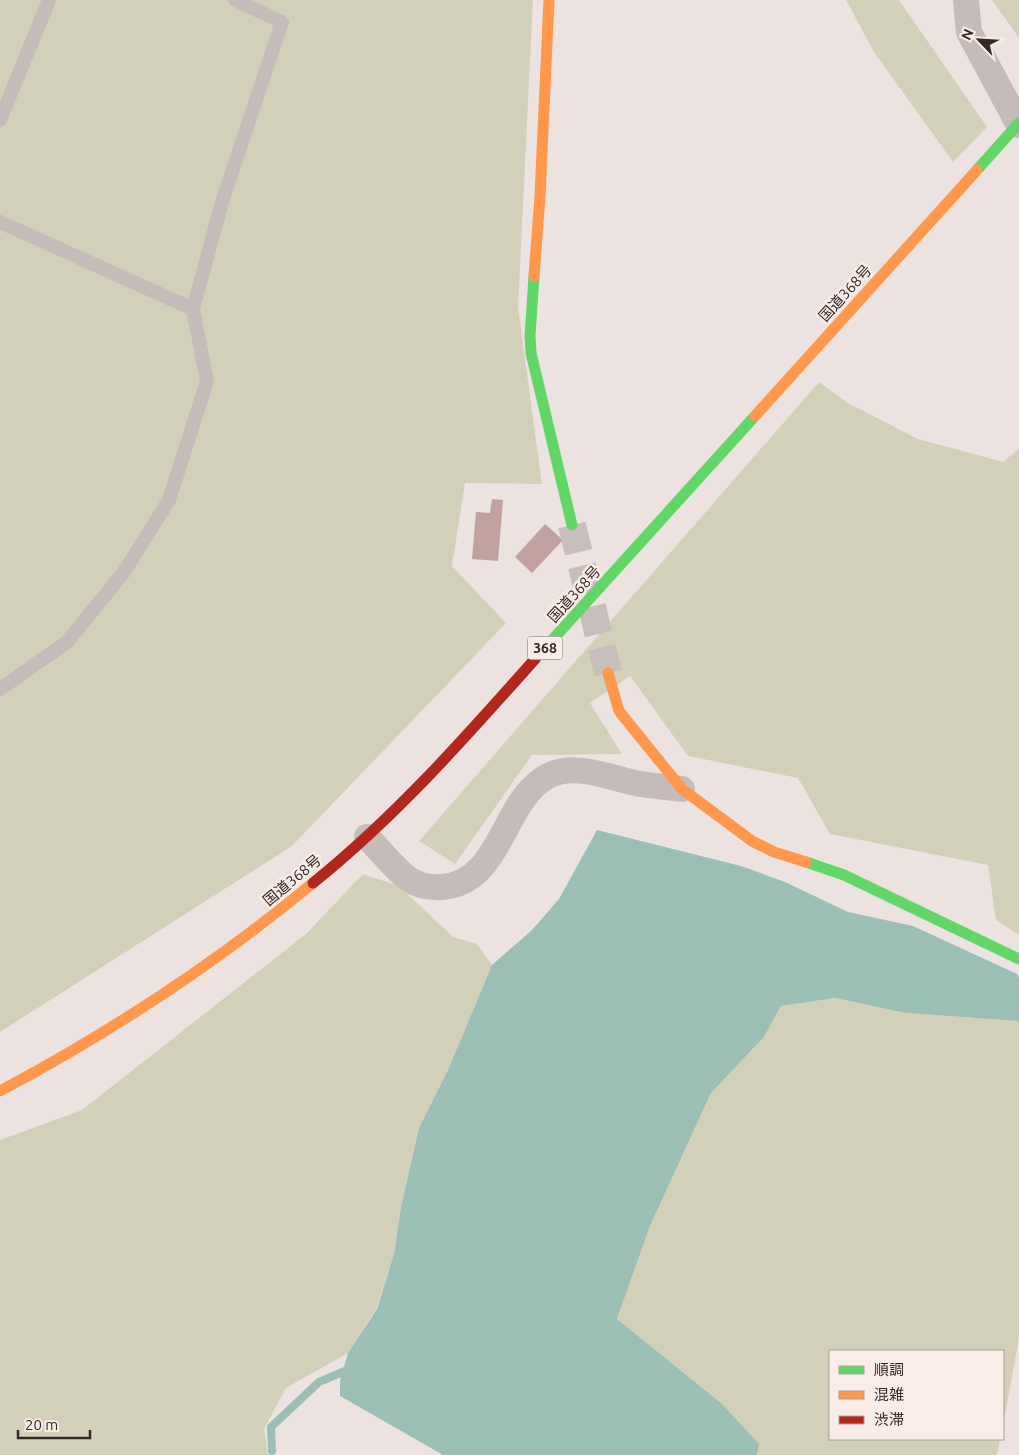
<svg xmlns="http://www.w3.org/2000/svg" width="1019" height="1455" viewBox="0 0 1019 1455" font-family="Ubuntu,'Noto Sans JP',sans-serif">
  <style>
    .green { fill: #d3d0ba }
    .water { fill: #9bbfb5 }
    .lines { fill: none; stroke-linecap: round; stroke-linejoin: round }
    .stream { stroke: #9bbfb5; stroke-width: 8 }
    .building { fill: #c1a2a1 }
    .secondary-tunnel { stroke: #c8bebb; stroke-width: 28; stroke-dasharray: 28 14; stroke-linecap: butt }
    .lane { stroke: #c5bbb9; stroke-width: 14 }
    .street { stroke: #c5bbb9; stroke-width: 26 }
    .fast { stroke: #63d668; stroke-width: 11 }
    .slow { stroke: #ff974d; stroke-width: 11 }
    .jam { stroke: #b3261e; stroke-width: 11 }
    .labels { text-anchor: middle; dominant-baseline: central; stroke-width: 5; stroke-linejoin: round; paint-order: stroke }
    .shield { fill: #faece6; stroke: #716360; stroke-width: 1 }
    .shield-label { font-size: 14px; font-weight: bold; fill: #362827 }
    .street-label { font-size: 15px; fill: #362827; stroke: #faece6 }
  </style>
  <rect width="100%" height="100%" fill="#ece3e0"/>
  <path class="green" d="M 0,0 L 533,0 L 518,308 L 542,484 L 465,483 L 452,566 L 506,623 L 292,846 L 0,1032 Z
    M 846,0 L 899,0 L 987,127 L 953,162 L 874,52 Z
    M 992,0 L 1019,0 L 1019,38 Z
    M 819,382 L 848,403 L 918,439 L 1003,462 L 1019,448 L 1019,935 L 996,920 L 988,865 L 830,834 L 798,778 L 688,756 L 630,676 L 590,703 L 622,754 L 532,755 L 455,864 L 419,841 Z
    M 363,874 L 399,886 L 453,937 L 477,944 L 492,965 L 448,1070 L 419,1128 L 401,1207 L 394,1254 L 376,1309 L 348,1353 L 286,1388 L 264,1429 L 268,1455 L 0,1455 L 0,1140 L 82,1110 L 306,934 Z
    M 835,998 L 906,1013 L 1019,1021 L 1019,1338 L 1003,1426 L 1003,1351 L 830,1351 L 830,1439 L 1000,1439 L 997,1455 L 757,1455 L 758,1444 L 617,1319 L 650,1226 L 711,1093 L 764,1037 L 781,1006 Z"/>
  <path class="water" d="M 597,830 L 741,866 L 785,882 L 848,912 L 913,926 L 1017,974 L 1019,978 L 1019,1021 L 906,1013 L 835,998 L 781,1006 L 764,1037 L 711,1093 L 650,1226 L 617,1319 L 722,1404 L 759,1444 L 757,1455 L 443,1455 L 340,1396 L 340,1381 L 348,1353 L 377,1309 L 394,1254 L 401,1207 L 419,1128 L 448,1070 L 492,965 L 532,930 L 559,899 Z"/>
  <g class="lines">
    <path class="stream" d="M 272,1451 L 271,1427 L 319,1382 L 352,1368"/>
  </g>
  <path class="building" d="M 492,499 L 503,500 L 498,561 L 472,559 L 476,512 L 490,513 Z
    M 545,524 L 563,540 L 532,573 L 515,557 Z"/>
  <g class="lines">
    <path class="secondary-tunnel" d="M 572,525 L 608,673"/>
    <path class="lane" d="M 0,120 L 49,0
      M 0,222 L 193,309
      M 0,689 L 67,642 L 124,572 L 169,500 L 207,381 L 193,309 L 223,199 L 282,22 L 235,0"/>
    <path class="street" d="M 966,0 L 969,32 L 1019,125
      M 367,837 C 380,850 392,866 407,878 C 418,886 429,888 442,887 C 502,883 502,800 548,776 C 575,761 612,779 640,784 C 654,786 668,787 682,789"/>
    <path class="fast" d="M 977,170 L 1019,123
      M 534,276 L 530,336 L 531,353 L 572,525
      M 535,659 L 755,416
      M 806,862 L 844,875 L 1019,959"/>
    <path class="slow" d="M 534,276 L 540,196 L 549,0
      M 755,416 L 977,170
      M 608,673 L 619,711 L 682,789 L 752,841 L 774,852 L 806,862
      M 0,1091 C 111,1032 216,963 313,883"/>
    <path class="jam" d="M 313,883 C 395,817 465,738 535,659"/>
  </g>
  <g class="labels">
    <rect class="shield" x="527.5" y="636.5" width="35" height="23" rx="4"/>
    <g class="shield-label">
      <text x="545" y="648">368</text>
    </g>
    <g class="street-label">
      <text transform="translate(845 293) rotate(-48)">国道368号</text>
      <text transform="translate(574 594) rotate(-48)">国道368号</text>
      <text transform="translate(292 880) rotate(-40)">国道368号</text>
    </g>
  </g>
  <rect x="829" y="1350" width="175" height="90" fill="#faece6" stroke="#ac9e9a"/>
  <rect x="839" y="1366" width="25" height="8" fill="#63d668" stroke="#ac9e9a"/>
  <text x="874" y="1375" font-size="15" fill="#362827">順調</text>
  <rect x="839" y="1391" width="25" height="8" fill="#ff974d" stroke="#ac9e9a"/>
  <text x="874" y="1400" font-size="15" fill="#362827">混雑</text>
  <rect x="839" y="1416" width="25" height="8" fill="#b3261e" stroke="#ac9e9a"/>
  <text x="874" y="1425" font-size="15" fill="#362827">渋滞</text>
  <g transform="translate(979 40) rotate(295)" stroke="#faece6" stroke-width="4" paint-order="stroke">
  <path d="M0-4L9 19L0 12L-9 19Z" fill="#362827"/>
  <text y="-8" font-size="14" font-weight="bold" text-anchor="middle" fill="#362827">N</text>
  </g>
  <path d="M18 1430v8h72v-8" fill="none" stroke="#362827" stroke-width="2.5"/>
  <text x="25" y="1430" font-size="15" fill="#362827" stroke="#faece6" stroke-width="4" paint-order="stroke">20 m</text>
</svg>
